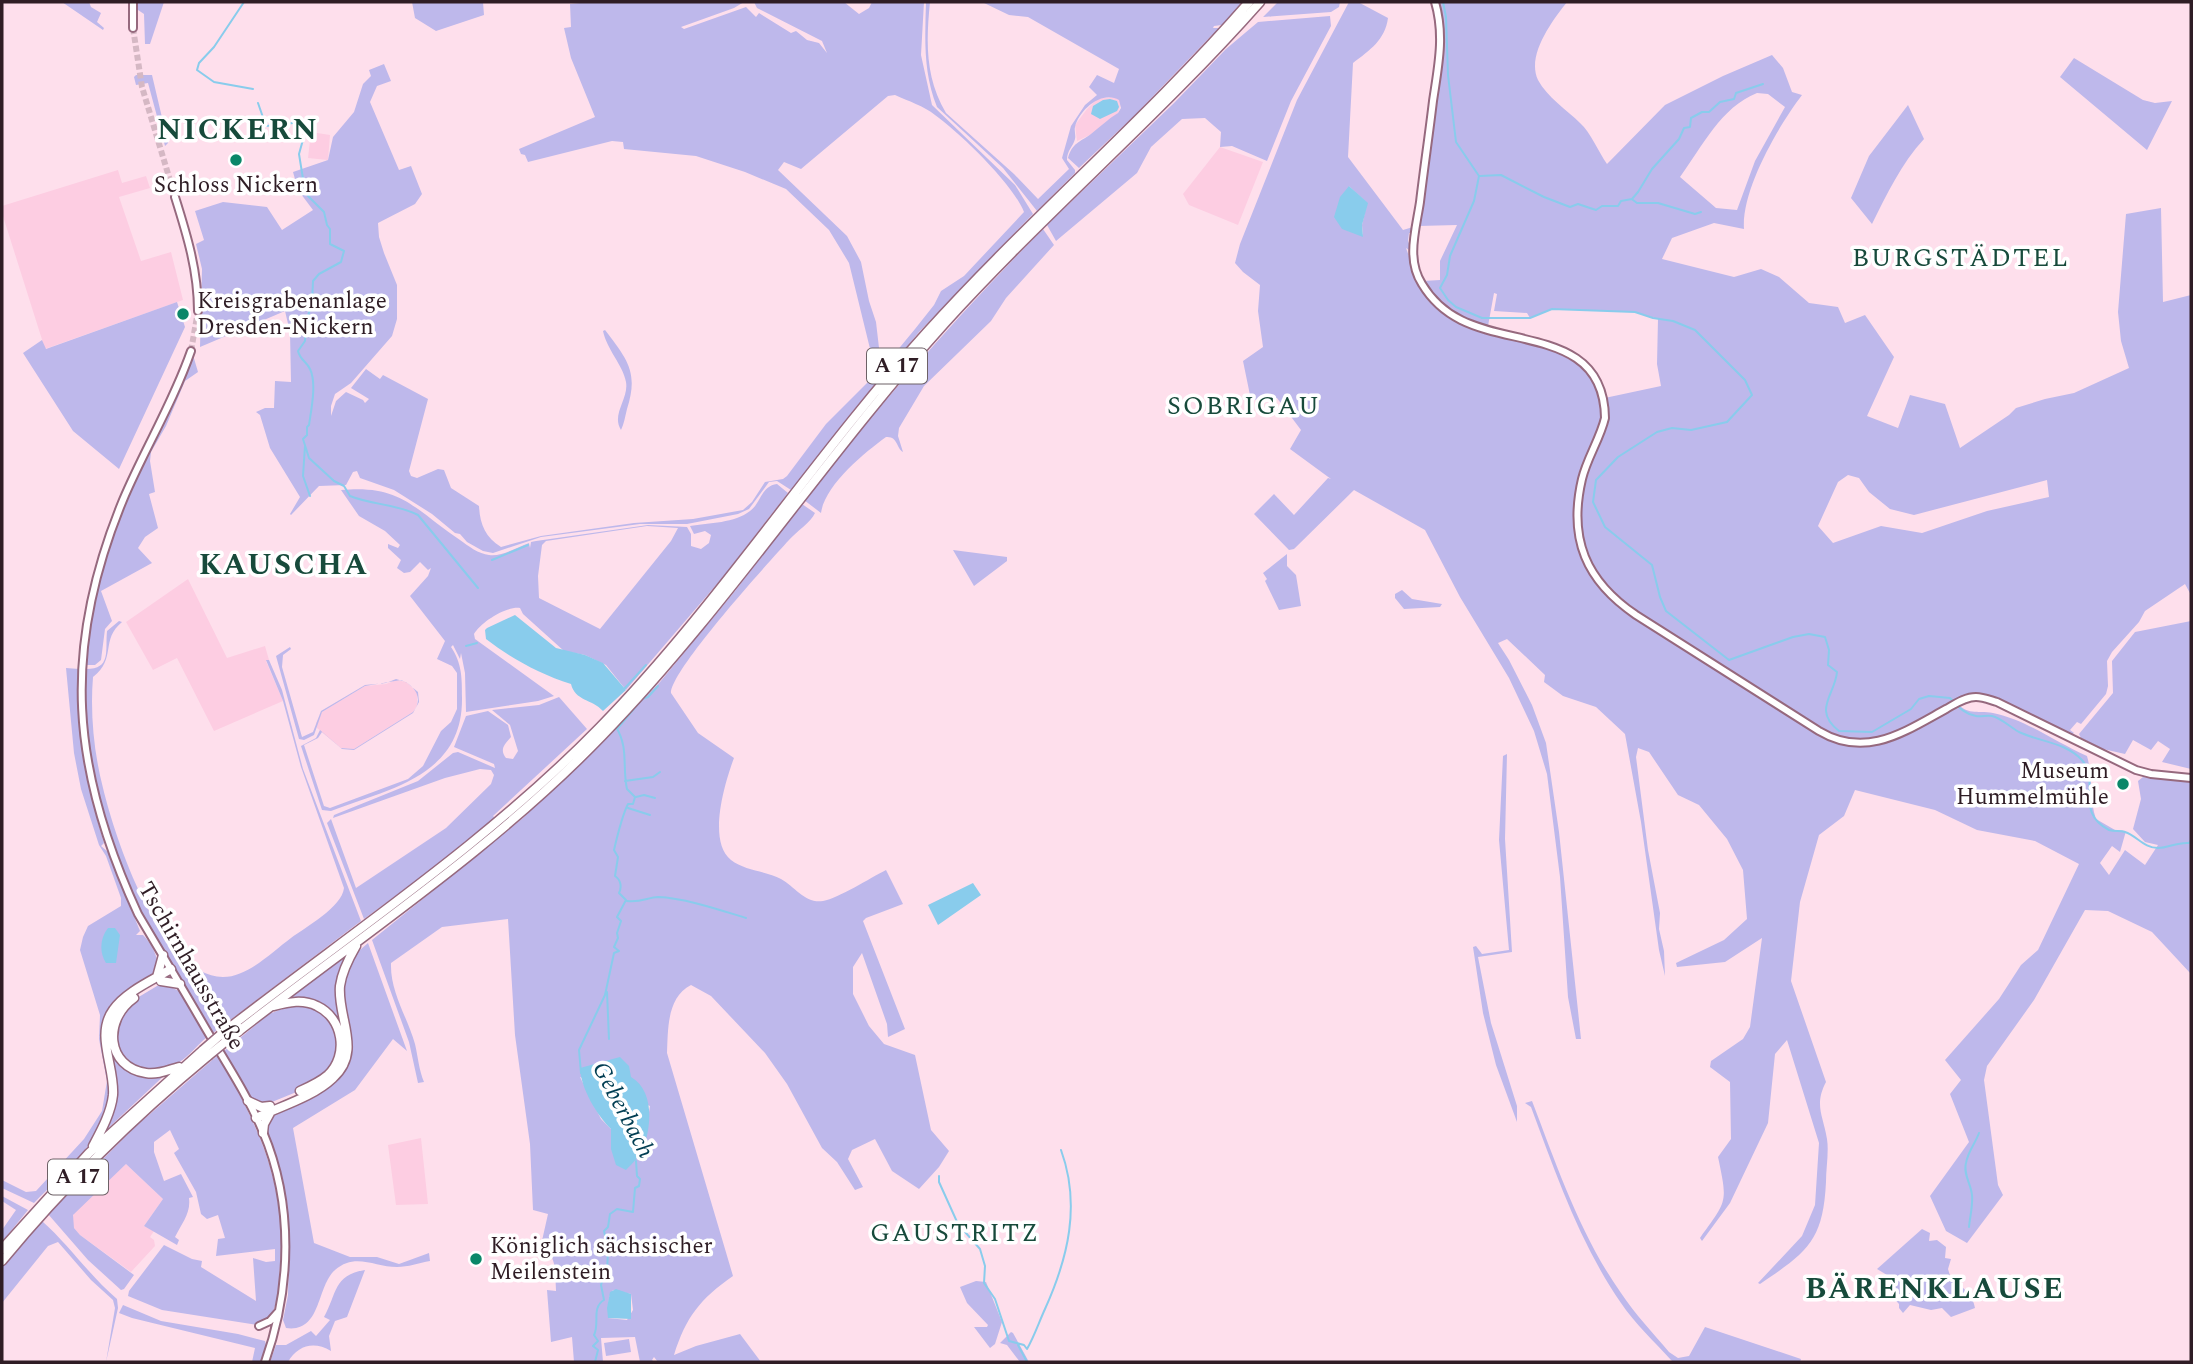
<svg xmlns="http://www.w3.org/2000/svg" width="2193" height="1364" viewBox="0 0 2193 1364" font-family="Spectral,serif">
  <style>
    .built { fill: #fdcde2 }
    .green { fill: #beb8eb; fill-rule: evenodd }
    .water { fill: #89ccec }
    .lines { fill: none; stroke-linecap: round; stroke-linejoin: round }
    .stream { stroke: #89ccec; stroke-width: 2 }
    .secondary-tunnel { stroke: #d5b8c4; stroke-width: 6; stroke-dasharray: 6 3; stroke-linecap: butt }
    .secondary-casing { stroke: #96697e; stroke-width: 10 }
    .highway-casing { stroke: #96697e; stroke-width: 11 }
    .secondary { stroke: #fff; stroke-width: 6 }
    .highway { stroke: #fff; stroke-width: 8 }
    .highway-bridge-casing { stroke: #96697e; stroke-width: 11; stroke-linecap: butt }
    .highway-bridge { stroke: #fff; stroke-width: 8 }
    .poi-dot { fill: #0b8769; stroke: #fff; stroke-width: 2.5 }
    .labels { text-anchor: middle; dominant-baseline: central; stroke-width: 7; stroke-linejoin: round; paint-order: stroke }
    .shield { fill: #fff; stroke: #6d6166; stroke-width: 2 }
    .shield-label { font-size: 21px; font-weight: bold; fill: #2f1d25 }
    .poi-label { font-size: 23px; fill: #2f1d25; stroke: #fff; text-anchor: start }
    .street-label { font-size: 23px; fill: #2f1d25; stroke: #fff }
    .water-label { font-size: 24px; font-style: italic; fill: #003d52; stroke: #fff }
    .quarter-label { font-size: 26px; letter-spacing: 2px; fill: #174a3b; stroke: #fff }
    .district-label { font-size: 30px; font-weight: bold; letter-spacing: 2px; fill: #174a3b; stroke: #fff }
  </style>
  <rect width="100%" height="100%" fill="#fedfec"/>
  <path class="built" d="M 1111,97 L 1118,98 L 1121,104 L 1118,113 L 1092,134 L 1077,141 L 1075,125 L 1087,109 L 1097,99 Z
    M 311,132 L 330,135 L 328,160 L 308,158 Z
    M 1220,147 L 1263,162 L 1238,225 L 1189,205 L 1183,194 Z
    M 118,170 L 122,183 L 146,176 L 150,188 L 119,197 L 141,261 L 171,252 L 183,300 L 45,349 L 2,213 L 2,206 Z
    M 188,579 L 227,658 L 265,646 L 269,660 L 266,661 L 283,701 L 214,731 L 177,658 L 153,670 L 126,622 Z
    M 396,680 L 406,682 L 417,692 L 417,705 L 413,712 L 354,749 L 341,748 L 317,728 L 316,723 L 322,712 L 365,686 L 386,684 Z
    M 421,1138 L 428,1204 L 396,1205 L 388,1145 Z
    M 126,1164 L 163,1199 L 144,1226 L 154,1231 L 150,1237 L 154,1240 L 155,1246 L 131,1272 L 80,1235 L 74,1228 L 72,1220 L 74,1212 Z"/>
  <path class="green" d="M 62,2 L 89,2 L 91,7 L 101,13 L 97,22 L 104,28 L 103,30 Z
    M 138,2 L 164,2 L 150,44 L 145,44 L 144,14 L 138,10 Z
    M 412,2 L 483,2 L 484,15 L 436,31 L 415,18 Z
    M 589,2 L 744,2 L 734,8 L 681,27 L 684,29 L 746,7 L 756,17 L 759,13 L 791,33 L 796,31 L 807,40 L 819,43 L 827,53 L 822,41 L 757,8 L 754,2 L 844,2 L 859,14 L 869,8 L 872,2 L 924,2 L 921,55 L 932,105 L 1015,185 L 1033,214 L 919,332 L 791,490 L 777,481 L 769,482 L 749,509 L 738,514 L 687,524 L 640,524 L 541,537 L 493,553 L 483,551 L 467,542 L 460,534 L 455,533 L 432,514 L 394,490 L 360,478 L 357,471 L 353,472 L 346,485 L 319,486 L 291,515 L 290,514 L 300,497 L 270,448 L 260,415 L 256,412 L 265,408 L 274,408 L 275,381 L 291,382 L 290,332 L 285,311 L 200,347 L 202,269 L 196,244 L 204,240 L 195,211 L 223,202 L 267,207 L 282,230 L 313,210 L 298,190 L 293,172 L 328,160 L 333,137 L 354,112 L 363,84 L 371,76 L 369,70 L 384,64 L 391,81 L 377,86 L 370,102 L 399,170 L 411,166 L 422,194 L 415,204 L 378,223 L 379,237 L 384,253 L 397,285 L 397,319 L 392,336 L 351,383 L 335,394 L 331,406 L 331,416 L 336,401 L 346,392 L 363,400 L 365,403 L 369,399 L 351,388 L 366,369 L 380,379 L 383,375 L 428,399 L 409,471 L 411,476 L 417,478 L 438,469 L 444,470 L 451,488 L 479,506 C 480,524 485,537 501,547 L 541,536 L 634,523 L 693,519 L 743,510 L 752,502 L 765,482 L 783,479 L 787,476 L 826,424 L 873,377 L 875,369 L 849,263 L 829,230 L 786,189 L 745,172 L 696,156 L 624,149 L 623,142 L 612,141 L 528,162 L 525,155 L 521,154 L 519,149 L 595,117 L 571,58 L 564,28 L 571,27 L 570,4 ZM 895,95 C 908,101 924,106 935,115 C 960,133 1013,184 1024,212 L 964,276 L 941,291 L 934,305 L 915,329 L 896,352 L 881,365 L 876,322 L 869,301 L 861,262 L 847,236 L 778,170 L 784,162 L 801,169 L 888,96 Z
    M 926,2 L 930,2 C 926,42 925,77 946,113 L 1014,174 L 1038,199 L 1069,169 L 1062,158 L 1071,126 L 1085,105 L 1097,95 L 1089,87 L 1097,75 L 1114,83 L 1119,69 L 1028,17 L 1009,15 L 982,2 L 1250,2 L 1229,24 L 1214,26 L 1213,28 L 1225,28 L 1212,35 L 1134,116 L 1079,168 L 1068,158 C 1072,143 1080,142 1091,134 C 1100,127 1108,119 1118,113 L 1121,108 L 1119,100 C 1102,90 1079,110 1075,127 C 1074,131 1076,135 1075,139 C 1073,147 1067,150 1067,160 L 1075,170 L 1075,173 L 1037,211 L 1003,168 L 937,107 C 923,72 925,39 926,2 Z
    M 1278,2 L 1340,2 L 1339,7 L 1331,12 L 1263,17 Z
    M 1349,2 L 1358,2 L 1388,18 C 1385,40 1370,50 1353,63 L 1348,157 L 1403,230 L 1413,227 L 1412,233 L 1409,233 L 1408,241 L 1411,248 L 1409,250 L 1406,248 L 1419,284 L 1443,311 L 1456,321 L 1470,327 L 1555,351 L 1579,365 L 1585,371 L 1593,382 L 1600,399 L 1661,386 L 1657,364 L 1658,319 L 1635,312 L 1552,309 L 1530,318 L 1527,313 L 1494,311 L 1497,294 L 1494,293 L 1488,326 C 1460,323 1439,304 1423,281 L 1440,280 L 1440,261 L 1457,225 L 1418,226 L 1444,42 L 1438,2 L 1567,2 C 1553,20 1526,55 1538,80 C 1547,97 1567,110 1580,123 C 1591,133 1598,151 1607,164 L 1665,105 L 1723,76 L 1772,55 L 1783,68 L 1792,92 L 1802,95 C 1779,125 1741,190 1744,229 L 1714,223 L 1672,238 L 1662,259 L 1734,277 L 1761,269 L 1779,277 L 1809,303 L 1838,307 L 1845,323 L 1865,315 L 1894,357 L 1867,416 L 1898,428 L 1910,395 L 1945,404 L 1960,448 L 2009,415 L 2016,408 L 2045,399 L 2074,393 L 2129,368 L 2121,341 L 2118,312 L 2126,214 L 2161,208 L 2163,302 L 2191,295 L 2191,595 L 2185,584 L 2145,611 L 2139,622 L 2112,652 L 2107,661 L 2108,686 L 2106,694 L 2081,724 L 2077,722 L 2070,730 L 2074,733 L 2070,736 L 1994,698 L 1978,695 L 1884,737 L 1865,741 L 1846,740 L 1843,744 C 1888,754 1922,721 1961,707 C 1972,715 1981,710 1993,713 C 2027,720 2055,742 2087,756 C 2093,777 2089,798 2096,819 L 2115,830 L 2126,831 L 2120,852 L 2112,846 L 2100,863 L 2109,875 L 2125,850 L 2145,865 L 2158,845 L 2145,842 L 2133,829 L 2141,799 L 2138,781 L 2143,777 L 2191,782 L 2191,974 L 2152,932 L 2108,911 L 2085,910 L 2034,1000 L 1987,1066 L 1984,1080 L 1998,1185 L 2003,1195 L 1967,1243 L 1946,1231 L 1930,1196 L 1969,1142 L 1950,1094 L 1961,1080 L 1945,1060 L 1999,999 L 2021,965 L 2038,950 L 2079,864 L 2035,841 L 1977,830 L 1935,810 L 1855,790 L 1844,816 L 1819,835 L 1800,902 L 1791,981 L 1826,1082 C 1814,1105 1823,1115 1827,1139 C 1829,1152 1826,1168 1826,1182 C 1823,1242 1807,1252 1760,1284 L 1758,1283 L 1802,1236 L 1815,1205 L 1819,1143 L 1787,1040 L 1775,1054 L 1768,1123 L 1730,1203 L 1702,1241 L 1700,1238 C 1727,1200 1728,1204 1718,1157 L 1731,1139 L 1730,1082 L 1710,1067 L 1711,1061 L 1743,1039 L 1750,1027 L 1762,938 L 1725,962 L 1677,967 L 1676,963 L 1724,940 L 1747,919 L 1743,870 L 1727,839 L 1699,805 L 1678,795 L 1649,752 L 1638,748 L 1636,757 L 1648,850 L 1660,913 L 1659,929 L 1664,951 L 1665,976 L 1659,950 L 1641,822 L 1625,734 L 1596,707 L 1563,696 L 1544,682 L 1545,675 L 1507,639 L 1498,643 L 1509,660 L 1532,705 L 1546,743 L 1559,832 L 1581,1039 L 1576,1039 L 1568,997 L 1560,877 L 1547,774 L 1534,731 L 1509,678 L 1460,597 L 1425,530 L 1354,490 L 1294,549 L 1289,550 L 1254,514 L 1274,494 L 1294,515 L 1328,478 L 1331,479 L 1290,449 L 1301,430 L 1277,398 L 1251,400 L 1243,361 L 1263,347 L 1258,311 L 1260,285 L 1243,272 L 1235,263 L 1240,244 L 1297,100 ZM 1757,93 L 1768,94 L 1785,107 L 1755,161 L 1737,210 L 1716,208 L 1680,177 C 1702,147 1721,107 1757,93 ZM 1349,186 L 1367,203 L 1362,225 L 1363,237 ZM 1848,475 L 1859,478 L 1869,492 L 1890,509 L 1914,515 L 2047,480 L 2049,497 L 1987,511 L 1922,533 L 1881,526 L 1833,543 L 1818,526 L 1838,482 Z
    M 1330,16 L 1331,26 L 1291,101 L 1267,161 L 1232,146 L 1220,147 L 1221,132 L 1205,118 L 1182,119 L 1151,147 L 1137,173 L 1056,241 L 1047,225 L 1174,103 L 1226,49 L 1258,22 Z
    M 2074,58 L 2143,100 L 2155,103 L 2172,101 L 2147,150 L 2060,77 Z
    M 136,75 L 152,75 L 168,143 L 165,146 L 148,83 L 136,85 L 134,77 Z
    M 1908,105 L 1924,139 C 1901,164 1887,194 1872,224 L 1851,198 L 1869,156 Z
    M 1043,229 L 1054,245 L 1006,298 L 991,321 L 924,386 L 899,428 L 898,436 L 903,452 C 896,448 898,436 886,437 C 864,453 825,485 821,513 L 804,500 C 879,405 958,315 1043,229 Z
    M 177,302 L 185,327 L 119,469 L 73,431 L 23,353 L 42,340 L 46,349 Z
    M 605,330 C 627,359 639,372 627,409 C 625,417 624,424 621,430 C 611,414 629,399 626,382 C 623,365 607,350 603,331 Z
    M 193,355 L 198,372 L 185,381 L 166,426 L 151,452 L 150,461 L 155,492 L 149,494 L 158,528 L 145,537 L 138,548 L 152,563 L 101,591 L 112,621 L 105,629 L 101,660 L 95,665 L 85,665 C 90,607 104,551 127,497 C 148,450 176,405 193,355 Z
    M 777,484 L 788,493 L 723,577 L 626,690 L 606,665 L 585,655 L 564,651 L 523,614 L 520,608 C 506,606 481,622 474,634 L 475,639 L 554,696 L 538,701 L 466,712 L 465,673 L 461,653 L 460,659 L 453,645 L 451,647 C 462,663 462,678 462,698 C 463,777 388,789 331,811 L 322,810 L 301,746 L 316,738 L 320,730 L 341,748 L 354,749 L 413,712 C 424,699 415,685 401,680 L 365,686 L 322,712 L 314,735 L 304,740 L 299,739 L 276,656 L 290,647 L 291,649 L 283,655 L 282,667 L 302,737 L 313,732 L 321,711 L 365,685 L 386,683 L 396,679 L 406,682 L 418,692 L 419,702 L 413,713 L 354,750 L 342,749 L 322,732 L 318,738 L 304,745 L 324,806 L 330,808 L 408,779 L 423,766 L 441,731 L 451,722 L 457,709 L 457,673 L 452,666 L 437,659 L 445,641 L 410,596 L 428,576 L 431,568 L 428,570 L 420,562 L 410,572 L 404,573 L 397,568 L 401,560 L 388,548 L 388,544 L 398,548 L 400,545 L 385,531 L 359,516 L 341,490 C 402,484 415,510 460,540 C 468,546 479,554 489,555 C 502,557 517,547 529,543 L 530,548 L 531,542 L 536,541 L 648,525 L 687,527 L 691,534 L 691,546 L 701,549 L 709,543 L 711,535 L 705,531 L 694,534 L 690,526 C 709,523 735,523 750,511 C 761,503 761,486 777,484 ZM 647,526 L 678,528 L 671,541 L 600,629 L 539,598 L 538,576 L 542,545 L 546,541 Z
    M 802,504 L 815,513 C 811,522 796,532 789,540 C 768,563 671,670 671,693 L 698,733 L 734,758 C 725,782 707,841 731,860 C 745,871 767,871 781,879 C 795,887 806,904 823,901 C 839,898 870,878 886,870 L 903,904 L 866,918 L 863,921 L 905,1029 L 888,1037 L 887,1024 L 862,953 L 853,967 L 853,994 L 869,1026 L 884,1044 L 915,1055 L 931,1130 L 949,1151 L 939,1167 L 919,1189 L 892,1171 L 875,1139 L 852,1150 L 848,1159 L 863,1187 L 855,1190 L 837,1162 L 822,1148 L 787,1084 L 765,1053 L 711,996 L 691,985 C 667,997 668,1029 667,1053 L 733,1276 C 700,1299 686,1317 674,1355 L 696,1346 L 740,1334 L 761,1362 L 658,1362 L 654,1357 L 652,1360 L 654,1362 L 640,1362 L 635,1337 L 601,1338 L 603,1362 L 574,1362 L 572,1337 L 551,1342 L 547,1290 L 556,1291 L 555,1267 L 551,1254 L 539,1254 L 548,1214 L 533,1210 L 530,1144 L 515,1035 L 508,919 L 442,927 L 391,963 C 390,992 407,1016 415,1044 C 418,1057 419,1070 424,1082 L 418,1083 L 409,1042 L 372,940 L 523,818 L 606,737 L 660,682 L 735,591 ZM 580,1077 L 650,1106 L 643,1149 L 611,1149 L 611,1129 L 601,1119 ZM 613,1290 L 631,1294 L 633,1310 L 627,1320 L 608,1318 L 609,1297 Z
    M 953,550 L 1007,557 L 1007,561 L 974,586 Z
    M 1287,554 L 1287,566 L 1296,575 L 1301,606 L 1279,610 L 1265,581 L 1267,579 L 1263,573 Z
    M 1402,590 L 1412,599 L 1442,604 L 1440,607 L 1404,609 L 1395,598 L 1395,594 Z
    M 119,621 L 122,622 C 100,640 117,658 93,677 C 90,714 94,753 103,788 C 115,838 160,976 223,977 C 248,977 272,952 291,938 C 306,927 342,907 344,888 L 301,767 L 283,701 L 266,660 L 269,660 L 282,690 L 303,769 L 361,921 L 213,1033 L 143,915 L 108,837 L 88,760 L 84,709 L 84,669 C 112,670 105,651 107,631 Z
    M 2191,621 L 2191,769 L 2162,762 L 2170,749 L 2158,741 L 2151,750 L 2133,740 L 2125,754 L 2103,749 L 2081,738 L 2079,734 L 2113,693 L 2112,661 L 2135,632 Z
    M 66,668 L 79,669 C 77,729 86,786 104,843 L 101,846 L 108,852 L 140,931 L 136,935 L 143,935 C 152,944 159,958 158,971 L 106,1019 C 107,1042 111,1066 111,1089 C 109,1137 65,1171 34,1203 L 2,1188 L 2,1180 L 26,1192 L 36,1191 L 84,1139 L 102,1111 L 107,1081 L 99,1039 L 100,1015 L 80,950 L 83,937 L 88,926 L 121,906 L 121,898 L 106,856 L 99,845 L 81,789 L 74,753 Z
    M 559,697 L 587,729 L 493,816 L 495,818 L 487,825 L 438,865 L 364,919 L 327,823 L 331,819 L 356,888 L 446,828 L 491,784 L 494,775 L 491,770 L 480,769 L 445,778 L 333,818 L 334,815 L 418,781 L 453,753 L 458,752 L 495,768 L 494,764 L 454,747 L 466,716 L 488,711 L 508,725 L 511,737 C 505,744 499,749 506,758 L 513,759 L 518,751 L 510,725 L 492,710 L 539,705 Z
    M 1507,754 L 1505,839 L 1512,952 L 1478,957 L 1491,1023 L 1517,1106 L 1517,1122 L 1496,1065 L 1483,1013 L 1473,947 L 1476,946 L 1482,954 L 1509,950 L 1499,840 L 1503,756 Z
    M 368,943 L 407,1051 L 393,1039 L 355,1090 L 293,1128 L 314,1243 L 350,1257 L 377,1257 L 399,1264 L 429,1253 L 430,1261 C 419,1263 408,1267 397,1267 C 375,1267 355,1252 335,1270 C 316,1287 322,1333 286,1328 L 283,1320 L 288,1295 L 289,1248 L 280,1170 L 267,1130 L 267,1120 L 270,1115 L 318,1091 L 350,1050 L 351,1033 L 343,1003 L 343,986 L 353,956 Z
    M 348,955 L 341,970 L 344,1024 L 341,1060 L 332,1014 L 291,997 Z
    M 162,983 L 179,991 L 207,1037 C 194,1048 184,1063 166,1069 C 139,1079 115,1056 117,1031 C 117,1025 117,1020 120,1015 C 129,1000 148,992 162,983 Z
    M 151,984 L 134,996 L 110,1030 L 127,1067 L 168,1072 L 103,1133 L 113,1102 L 108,1027 L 123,1001 Z
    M 295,1004 C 318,1006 338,1020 337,1045 C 336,1056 334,1067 325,1075 C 309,1089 285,1096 265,1105 L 250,1098 L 224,1051 L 269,1014 Z
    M 218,1055 C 257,1124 287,1183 280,1265 C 279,1283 279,1301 270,1318 L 257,1325 L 162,1310 L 128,1296 L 129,1291 L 164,1245 L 192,1259 L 202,1261 L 201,1267 L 256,1301 L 253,1258 L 266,1262 L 275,1261 L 275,1249 L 216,1256 L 218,1239 L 225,1238 L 218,1215 L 207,1219 L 201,1214 L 196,1192 L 174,1153 L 179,1149 L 170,1130 L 154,1142 L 154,1152 L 164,1181 L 181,1174 L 193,1197 L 189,1198 C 191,1213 182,1223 175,1237 L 179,1240 L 177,1245 L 144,1226 L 163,1199 L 126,1164 L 73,1215 L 74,1228 L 80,1235 L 134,1275 L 124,1289 L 121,1290 L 88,1260 L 48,1214 L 135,1127 Z
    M 1532,1101 C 1557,1166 1580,1235 1621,1293 C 1635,1314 1653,1333 1669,1352 L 1678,1358 L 1689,1356 L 1705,1327 L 1801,1359 L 1800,1362 L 1673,1362 L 1671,1360 C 1654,1341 1635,1324 1621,1303 C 1580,1244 1556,1174 1531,1107 L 1525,1103 Z
    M 2,1196 L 28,1210 L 2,1242 L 2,1230 L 16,1210 L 2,1201 Z
    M 42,1221 C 69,1245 89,1275 117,1299 L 118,1308 L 106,1362 L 115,1308 L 113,1300 L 91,1280 L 58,1242 L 48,1246 L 2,1303 L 2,1267 Z
    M 1922,1229 L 1930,1233 L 1929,1241 L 1937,1240 L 1946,1247 L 1945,1258 L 1951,1259 L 1948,1269 L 1951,1279 C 1962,1286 1973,1295 1975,1308 L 1951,1317 L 1942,1308 L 1931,1310 L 1910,1305 L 1903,1313 L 1899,1308 L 1899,1304 L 1889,1293 L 1891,1283 L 1887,1275 L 1877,1269 Z
    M 365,1270 L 347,1317 L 335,1321 L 329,1336 L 331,1351 C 314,1341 298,1345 288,1362 L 270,1362 L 276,1345 L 286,1345 L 311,1331 L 316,1336 L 330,1320 L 324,1317 C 337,1294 333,1275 365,1270 Z
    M 976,1281 L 986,1282 L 1002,1322 L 995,1344 L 990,1348 L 974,1327 L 987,1327 L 988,1325 L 967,1303 L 960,1287 Z
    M 123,1305 L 161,1321 L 238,1334 L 265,1341 L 267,1348 L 262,1362 L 252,1362 L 255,1348 L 132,1318 L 119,1313 Z
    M 1011,1332 L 1013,1333 L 1029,1362 L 1020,1362 L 1007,1345 L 1000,1343 Z
    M 629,1339 L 631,1352 L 606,1356 L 604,1343 Z"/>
  <path class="water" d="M 1110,99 L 1117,101 L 1119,107 L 1117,111 L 1100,119 L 1091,114 L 1093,106 L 1103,100 Z
    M 1349,186 L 1368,203 L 1362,225 L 1363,237 L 1342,229 L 1334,217 L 1340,197 Z
    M 515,615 L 556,648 L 585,655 L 603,663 L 626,690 L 603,711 C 592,699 575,701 571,684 C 540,674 512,659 486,639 L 485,630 L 487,628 Z
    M 973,883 L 981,895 L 938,925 L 928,905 Z
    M 108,928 L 115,928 L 120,935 L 116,963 L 106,963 C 99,952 100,938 108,928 Z
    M 620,1057 L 629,1066 L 631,1077 C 654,1090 652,1126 643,1148 C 640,1156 633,1163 626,1170 L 616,1165 L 611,1149 L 611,1129 C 597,1115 581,1089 580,1068 Z
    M 616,1289 L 631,1294 L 631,1319 L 608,1318 L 607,1308 L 610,1292 Z"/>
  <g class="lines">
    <path class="stream" d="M 244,2 L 214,47 L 199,63 L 197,70 L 214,82 L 253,89
      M 1443,2 L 1446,17 L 1448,75 L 1456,142 L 1479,176 L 1474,201 L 1450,256 L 1447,275 L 1440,288 L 1448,300 L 1456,307 L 1482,318 L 1530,318 L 1552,309 L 1635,312 L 1653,318 L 1673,321 L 1695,330 L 1745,380 L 1752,395 L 1727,422 L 1691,430 L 1672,428 L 1657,432 L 1618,457 L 1596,480 L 1593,502 L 1605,527 L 1652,565 L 1660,597 L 1666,611 L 1729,660 L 1793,637 L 1809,634 L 1825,637 L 1829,650 L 1828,665 L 1837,672 C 1835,695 1812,710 1839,731 L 1872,732 L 1911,709 L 1919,699 L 1929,696 L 1950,698 C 1958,706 1964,714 1976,716 C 1981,717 1987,715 1992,716 C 2001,718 2010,727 2019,732 C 2040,742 2065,742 2082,760 C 2101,783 2074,812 2109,830 C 2115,832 2120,830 2125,832 C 2137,836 2144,848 2158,848 C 2169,848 2176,842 2189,843 L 2191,840
      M 258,103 L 266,126 L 302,122 L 306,129 L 299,154 L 304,185 L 308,196 L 324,212 L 327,225 L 330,229 L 330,244 L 344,251 L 341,262 L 319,274 L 313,281 L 312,304 L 306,321 L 305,341 L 298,351 C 300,360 307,362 310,369 C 317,383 311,411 309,425 L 307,427 L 307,435 L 303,439 L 309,458 L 334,481 L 344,486 L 350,496 C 372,505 397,504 418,515 L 478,588
      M 1480,176 L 1501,175 L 1544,197 L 1570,207 L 1578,204 L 1596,210 L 1602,206 L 1618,206 L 1621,201 L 1632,199 L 1638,192 L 1652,169 L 1679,139 L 1684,128 L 1690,127 L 1691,118 L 1702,112 L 1709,112 L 1720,102 L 1734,99 L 1736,93 L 1763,84
      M 1633,200 L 1637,203 L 1658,203 L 1695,214 L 1701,212
      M 305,446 L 303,476 L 310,496
      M 492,560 L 528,545
      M 466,646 L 477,643
      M 625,688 L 646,665
      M 618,728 L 642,699 L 648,697 L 658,686
      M 625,781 L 653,777 L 660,772
      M 636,797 L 644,795 L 655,798
      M 628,808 L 650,815
      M 627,901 C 640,903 649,897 658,897 C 685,898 720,910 746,918
      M 607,992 L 609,1039
      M 581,1073 L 579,1050 L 605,995 L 614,953 L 619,951 L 614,947 L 618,938 L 617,933 L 621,921 L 617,917 L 626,900 L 619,893 C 622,887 621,880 615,876 L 618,857 L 614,850 C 617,837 622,816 628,804 L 633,804 L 635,797 L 627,789 C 622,767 629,748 616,727
      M 939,1176 L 939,1182 L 958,1224 L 980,1249 L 985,1266 L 984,1283 L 995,1299 L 1009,1341 L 1024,1345 L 1027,1349 C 1034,1337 1039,1322 1045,1309 C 1068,1258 1081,1205 1061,1150
      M 1969,1227 C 1970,1216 1973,1206 1972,1195 C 1971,1184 1963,1174 1966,1163 C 1968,1151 1975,1144 1979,1133
      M 1018,1345 L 1027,1362
      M 595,1362 L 598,1350 L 593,1346 L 598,1341 L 594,1335 C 600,1323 591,1308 604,1300 L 601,1285 L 604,1275 L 607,1274 L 608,1249 L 604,1231 L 608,1227 L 610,1214 L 617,1209 L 633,1212 L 635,1188 L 639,1186 L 640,1179 L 637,1176 L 636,1161"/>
    <path class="secondary-tunnel" d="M 133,28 L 142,87 L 175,197
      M 191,351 L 198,311"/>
    <defs>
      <path id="secondary" d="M 133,2 L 133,28
        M 1435,2 C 1445,36 1438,67 1433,101 C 1429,135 1424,168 1420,202 C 1416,229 1406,259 1422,284 C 1431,299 1445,312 1461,320 C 1515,347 1604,332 1605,418 C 1600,439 1587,458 1582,479 C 1568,539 1586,581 1636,615 L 1819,731 C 1866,759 1904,732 1946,709 C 1955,704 1965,697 1976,697 C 1983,697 1990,700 1997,702 L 2136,770 L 2151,774 L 2191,778
        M 175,197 C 187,235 198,271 198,311
        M 191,351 C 173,403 144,450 123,500 C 61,650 71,769 138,914 C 161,953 184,991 206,1029 C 226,1063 248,1096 263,1132 C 294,1205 291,1289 265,1362
        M 259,1326 L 270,1321 L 278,1312"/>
      <path id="highway" d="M 157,977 L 163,955
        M 161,981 L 180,984
        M 134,998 C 103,1020 106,1067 146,1073 C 158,1075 168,1070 179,1067
        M 274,1006 C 289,1002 303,999 317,1006 C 343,1018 349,1055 328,1075 C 320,1082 309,1087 300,1091
        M 225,1031 C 352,932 487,843 600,727 C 720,604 812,459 927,332 C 1030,218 1148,118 1249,2
        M 230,1038 C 356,939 490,852 602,736 C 727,607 825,456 945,323 C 1046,212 1161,114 1260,2
        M 248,1101 L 261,1107 L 270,1106
        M 256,1118 C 281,1106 313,1097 333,1078 C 363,1051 337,1018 340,986 C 342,971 349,958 356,946
        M 263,1133 L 264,1124 L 270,1113
        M 93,1146 C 101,1131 111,1113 113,1095 C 115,1067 95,1035 113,1010 C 125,992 153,980 171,969
        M 2,1249 L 89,1153 L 203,1050
        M 2,1261 C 64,1186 133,1118 208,1056"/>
    </defs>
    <use href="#secondary" class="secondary-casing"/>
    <use href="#highway" class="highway-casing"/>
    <use href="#secondary" class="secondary"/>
    <use href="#highway" class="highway"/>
    <defs>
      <path id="highway-bridge" d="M 203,1050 L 225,1031
        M 208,1056 L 230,1038"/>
    </defs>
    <use href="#highway-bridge" class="highway-bridge-casing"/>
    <use href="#highway-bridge" class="highway-bridge"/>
  </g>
  <g class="poi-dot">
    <circle cx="236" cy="160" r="7"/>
    <circle cx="183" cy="314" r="7"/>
    <circle cx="2123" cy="784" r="7"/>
    <circle cx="476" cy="1259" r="7"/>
  </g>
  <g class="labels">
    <g class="shield">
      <rect x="867" y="348.5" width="60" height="35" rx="5"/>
      <rect x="48" y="1159.5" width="60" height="35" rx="5"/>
    </g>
    <g class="shield-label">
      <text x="897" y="366">A 17</text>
      <text x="78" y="1177">A 17</text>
    </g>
    <g class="poi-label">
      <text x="236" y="185" text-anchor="middle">Schloss Nickern</text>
      <text x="197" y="301">Kreisgrabenanlage<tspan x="197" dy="26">Dresden-Nickern</tspan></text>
      <text x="2109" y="771" text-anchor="end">Museum<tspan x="2109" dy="26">Hummelmühle</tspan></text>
      <text x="490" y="1246">Königlich sächsischer<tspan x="490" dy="26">Meilenstein</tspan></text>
    </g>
    <g class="street-label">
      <text transform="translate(191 966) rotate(60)">Tschirnhausstraße</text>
    </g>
    <g class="water-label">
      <text transform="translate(623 1110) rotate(62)">Geberbach</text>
    </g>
    <g class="quarter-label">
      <text x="1961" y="258">BURGSTÄDTEL</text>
      <text x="1244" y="406">SOBRIGAU</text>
      <text x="955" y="1233">GAUSTRITZ</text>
    </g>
    <g class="district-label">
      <text x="238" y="130">NICKERN</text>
      <text x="284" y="565">KAUSCHA</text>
      <text x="1935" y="1289">BÄRENKLAUSE</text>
    </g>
  </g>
  <rect width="2193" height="1364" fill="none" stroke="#2f1d25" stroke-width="7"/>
</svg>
